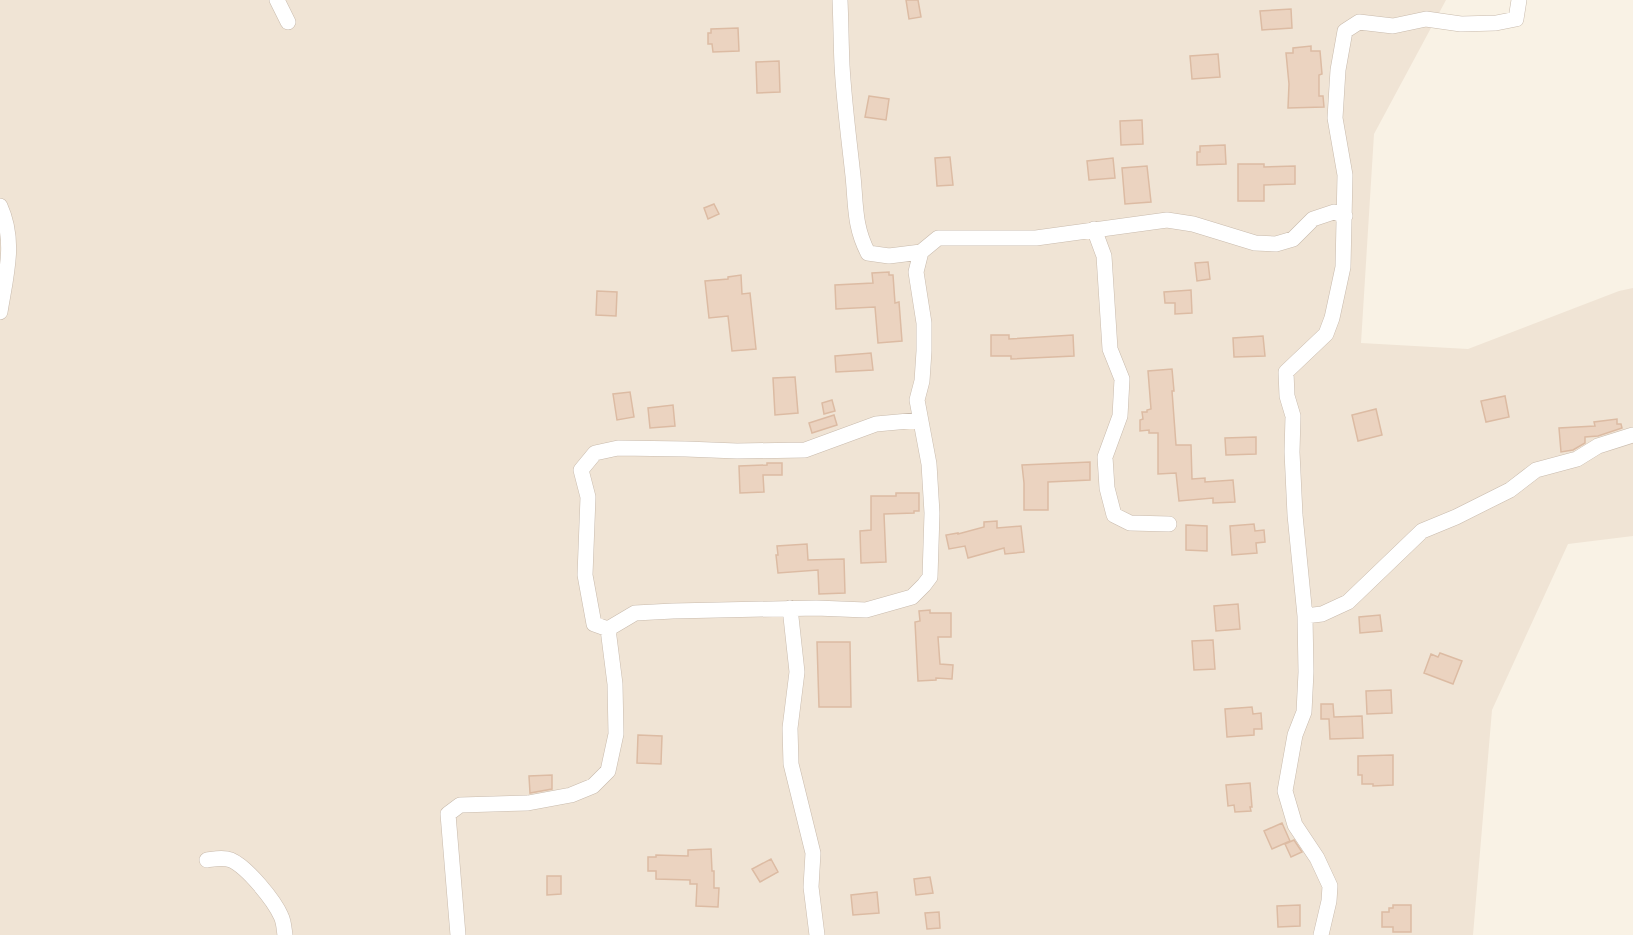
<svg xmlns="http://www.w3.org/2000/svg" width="1633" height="935" viewBox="0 0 1633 935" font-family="Barlow,sans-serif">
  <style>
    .residential { fill: #f0e4d5 }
    .building { fill: #ebd3c0; stroke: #dcbba3; stroke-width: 1.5 }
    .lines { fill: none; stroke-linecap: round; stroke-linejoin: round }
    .street-casing { stroke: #c9bbad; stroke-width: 16 }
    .street { stroke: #fff; stroke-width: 15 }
  </style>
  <rect width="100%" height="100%" fill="#f9f2e5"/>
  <path class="residential" d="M 0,0 L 1446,0 L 1374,134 L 1361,343 L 1468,349 L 1619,291 L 1633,288 L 1633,536 L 1568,544 L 1492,710 L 1473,935 L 0,935 Z"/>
  <path class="building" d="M 906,0 L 918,0 L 921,17 L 909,19 Z
    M 1291,9 L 1292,28 L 1262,30 L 1260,11 Z
    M 738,28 L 739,51 L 713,52 L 712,44 L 708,44 L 708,33 L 711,33 L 711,29 Z
    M 1311,46 L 1311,51 L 1320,51 L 1322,74 L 1319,75 L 1319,96 L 1323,96 L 1324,107 L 1288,108 L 1289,84 L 1286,53 L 1293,53 L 1293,48 Z
    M 1218,54 L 1220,77 L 1192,79 L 1190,56 Z
    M 779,61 L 780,92 L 757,93 L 756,62 Z
    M 869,96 L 889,99 L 886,120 L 865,117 Z
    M 1142,120 L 1143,144 L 1121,145 L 1120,121 Z
    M 1225,145 L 1226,164 L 1197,165 L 1197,152 L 1200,152 L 1200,146 Z
    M 950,157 L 953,185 L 937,186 L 935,158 Z
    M 1113,158 L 1115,178 L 1089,180 L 1087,161 Z
    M 1238,164 L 1264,164 L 1264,167 L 1295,166 L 1295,184 L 1264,185 L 1264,201 L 1238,201 Z
    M 1147,166 L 1151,202 L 1125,204 L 1122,168 Z
    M 714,204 L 719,214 L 708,219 L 704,208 Z
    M 1208,262 L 1210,279 L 1197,281 L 1195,263 Z
    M 889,272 L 889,275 L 893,275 L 895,303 L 899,302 L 902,341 L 878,343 L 875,307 L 836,309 L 835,285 L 873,283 L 872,273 Z
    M 741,275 L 742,294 L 750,293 L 756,349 L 732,351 L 728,316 L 709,318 L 705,281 L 728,279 L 728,277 Z
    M 1191,290 L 1192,313 L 1175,314 L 1175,303 L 1165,303 L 1164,292 Z
    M 597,291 L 617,292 L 616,316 L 596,315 Z
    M 991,335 L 1009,335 L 1009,339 L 1073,335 L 1074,356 L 1011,359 L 1011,356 L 991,356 Z
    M 1263,336 L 1265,356 L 1234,357 L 1233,338 Z
    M 871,353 L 873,370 L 836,372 L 835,356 Z
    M 1172,369 L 1174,391 L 1172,391 L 1176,445 L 1191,445 L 1192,479 L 1205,478 L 1205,482 L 1233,480 L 1235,502 L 1213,503 L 1213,498 L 1179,501 L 1176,473 L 1158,474 L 1158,433 L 1149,433 L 1149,430 L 1140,431 L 1140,420 L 1143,419 L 1142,412 L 1147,412 L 1147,410 L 1151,409 L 1148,371 Z
    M 795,377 L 798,413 L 775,415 L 773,378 Z
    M 630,392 L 634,417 L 617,420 L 613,394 Z
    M 1505,396 L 1509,417 L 1486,422 L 1481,401 Z
    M 832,400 L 835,411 L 824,414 L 822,403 Z
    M 673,405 L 675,426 L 650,428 L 648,408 Z
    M 1376,409 L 1382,435 L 1358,441 L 1352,415 Z
    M 834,415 L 837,425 L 812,433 L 809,423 Z
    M 1617,419 L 1617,424 L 1621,424 L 1622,428 L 1598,436 L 1585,437 L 1585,443 L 1573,450 L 1561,452 L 1559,428 L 1595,426 L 1594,422 Z
    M 1256,437 L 1256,454 L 1226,455 L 1225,438 Z
    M 1090,462 L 1090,480 L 1048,482 L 1048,510 L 1024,510 L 1024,483 L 1022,465 Z
    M 767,463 L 782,463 L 782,475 L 763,475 L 764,492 L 740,493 L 739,466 L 767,465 Z
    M 896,493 L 919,493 L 919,511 L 914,511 L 914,513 L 884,514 L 886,562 L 861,563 L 860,531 L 871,530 L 871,496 L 896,496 Z
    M 997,521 L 997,528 L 1021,526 L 1024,552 L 1005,554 L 1004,548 L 968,558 L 965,546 L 949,549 L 946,535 L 958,533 L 958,534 L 984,527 L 984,522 Z
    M 1254,524 L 1255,531 L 1264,530 L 1265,542 L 1256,543 L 1257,553 L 1232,555 L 1230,526 Z
    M 1186,525 L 1207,526 L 1207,551 L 1186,550 Z
    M 807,544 L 808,560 L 844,559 L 845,593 L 819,594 L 818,570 L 778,573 L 776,555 L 778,555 L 777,546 Z
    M 1238,604 L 1240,629 L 1216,631 L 1214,606 Z
    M 930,610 L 930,613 L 951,613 L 951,637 L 938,637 L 940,664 L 953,665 L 952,679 L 936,678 L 936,680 L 918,681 L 915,622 L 920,621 L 919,611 Z
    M 1380,615 L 1382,631 L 1360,633 L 1359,617 Z
    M 1213,640 L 1215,669 L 1194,670 L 1192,641 Z
    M 817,642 L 850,642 L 851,707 L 819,707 Z
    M 1440,653 L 1462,661 L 1453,684 L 1424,673 L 1431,654 L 1438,657 Z
    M 1391,690 L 1392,713 L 1367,714 L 1366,691 Z
    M 1321,704 L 1333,704 L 1334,717 L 1362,716 L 1363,738 L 1330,739 L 1329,719 L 1321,719 Z
    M 1252,707 L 1253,714 L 1261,713 L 1262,729 L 1254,729 L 1254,735 L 1227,737 L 1225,709 Z
    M 638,735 L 662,736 L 661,764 L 637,763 Z
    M 1393,755 L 1393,785 L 1373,786 L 1373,784 L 1362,784 L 1362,775 L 1358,775 L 1358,756 Z
    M 552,775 L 552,789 L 530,793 L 529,776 Z
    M 1250,783 L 1252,807 L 1250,807 L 1251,811 L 1235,812 L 1234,805 L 1228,806 L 1226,785 Z
    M 1282,823 L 1290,841 L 1272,849 L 1264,831 Z
    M 1294,840 L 1302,852 L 1291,857 L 1285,844 Z
    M 711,849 L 712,871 L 714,871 L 714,888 L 719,888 L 718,907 L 696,906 L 697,884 L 690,884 L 690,880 L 656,879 L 656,871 L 648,871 L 648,857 L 656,857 L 656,855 L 688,856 L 688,850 Z
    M 771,859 L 778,872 L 760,882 L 752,869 Z
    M 547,876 L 561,876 L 561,894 L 547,895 Z
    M 930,877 L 933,893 L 916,895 L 914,879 Z
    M 877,892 L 879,913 L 853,915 L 851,895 Z
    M 1300,905 L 1300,926 L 1278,927 L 1277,906 Z
    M 1393,905 L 1411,905 L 1411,932 L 1393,932 L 1393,927 L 1382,927 L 1382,912 L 1389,912 L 1389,908 L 1393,908 Z
    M 939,912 L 940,928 L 927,929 L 925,913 Z"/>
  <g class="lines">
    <defs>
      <path id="street" d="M 277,0 L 288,22
        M 840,0 C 841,22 841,43 842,65 C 844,102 849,139 853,176 C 856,205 854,226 868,253 L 889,256 L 921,252
        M 0,206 C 16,241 6,275 0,312
        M 1094,229 L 1104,256 L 1110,349 L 1122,379 L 1120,416 L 1105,457 L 1107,488 L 1114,515 L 1130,523 L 1169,524
        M 790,608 L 797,672 L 790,728 L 791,764 L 813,853 L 811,887 L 817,935
        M 1305,616 L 1322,614 L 1348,602 L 1422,531 L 1456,517 L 1510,490 L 1536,470 L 1577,459 L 1598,446 L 1633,435
        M 608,629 L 635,613 L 673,611 L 816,608 L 866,610 L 912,597 L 924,585 L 930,577 L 932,513 L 929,464 L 917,400 L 922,381 L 924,351 L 924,323 L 916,272 L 921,252 L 938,238 L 1036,238 L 1167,220 L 1193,224 L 1255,243 L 1276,244 L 1293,239 L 1313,219 L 1334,212 L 1345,216
        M 207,860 C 215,859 223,857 231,860 C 247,867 274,900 281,916 C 284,922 284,929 285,935
        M 458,935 L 448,814 L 460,805 L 528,803 L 571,795 L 593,786 L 608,771 L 616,734 L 615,684 L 608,629 L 594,624 L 585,575 L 588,497 L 581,470 L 595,453 L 618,448 L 686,449 L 737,451 L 805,450 L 876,424 L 920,420
        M 1321,935 L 1329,901 L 1330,886 L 1317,858 L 1295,825 L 1285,791 L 1295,735 L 1304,712 L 1306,672 L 1305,616 L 1295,515 L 1292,452 L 1293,416 L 1287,396 L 1286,372 L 1326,334 L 1332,318 L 1343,267 L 1345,175 L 1335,118 L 1338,70 L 1345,31 L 1359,22 L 1393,26 L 1426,19 L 1461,24 L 1496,23 L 1516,19 L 1519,0"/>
    </defs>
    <use href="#street" class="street-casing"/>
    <use href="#street" class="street"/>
  </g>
</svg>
